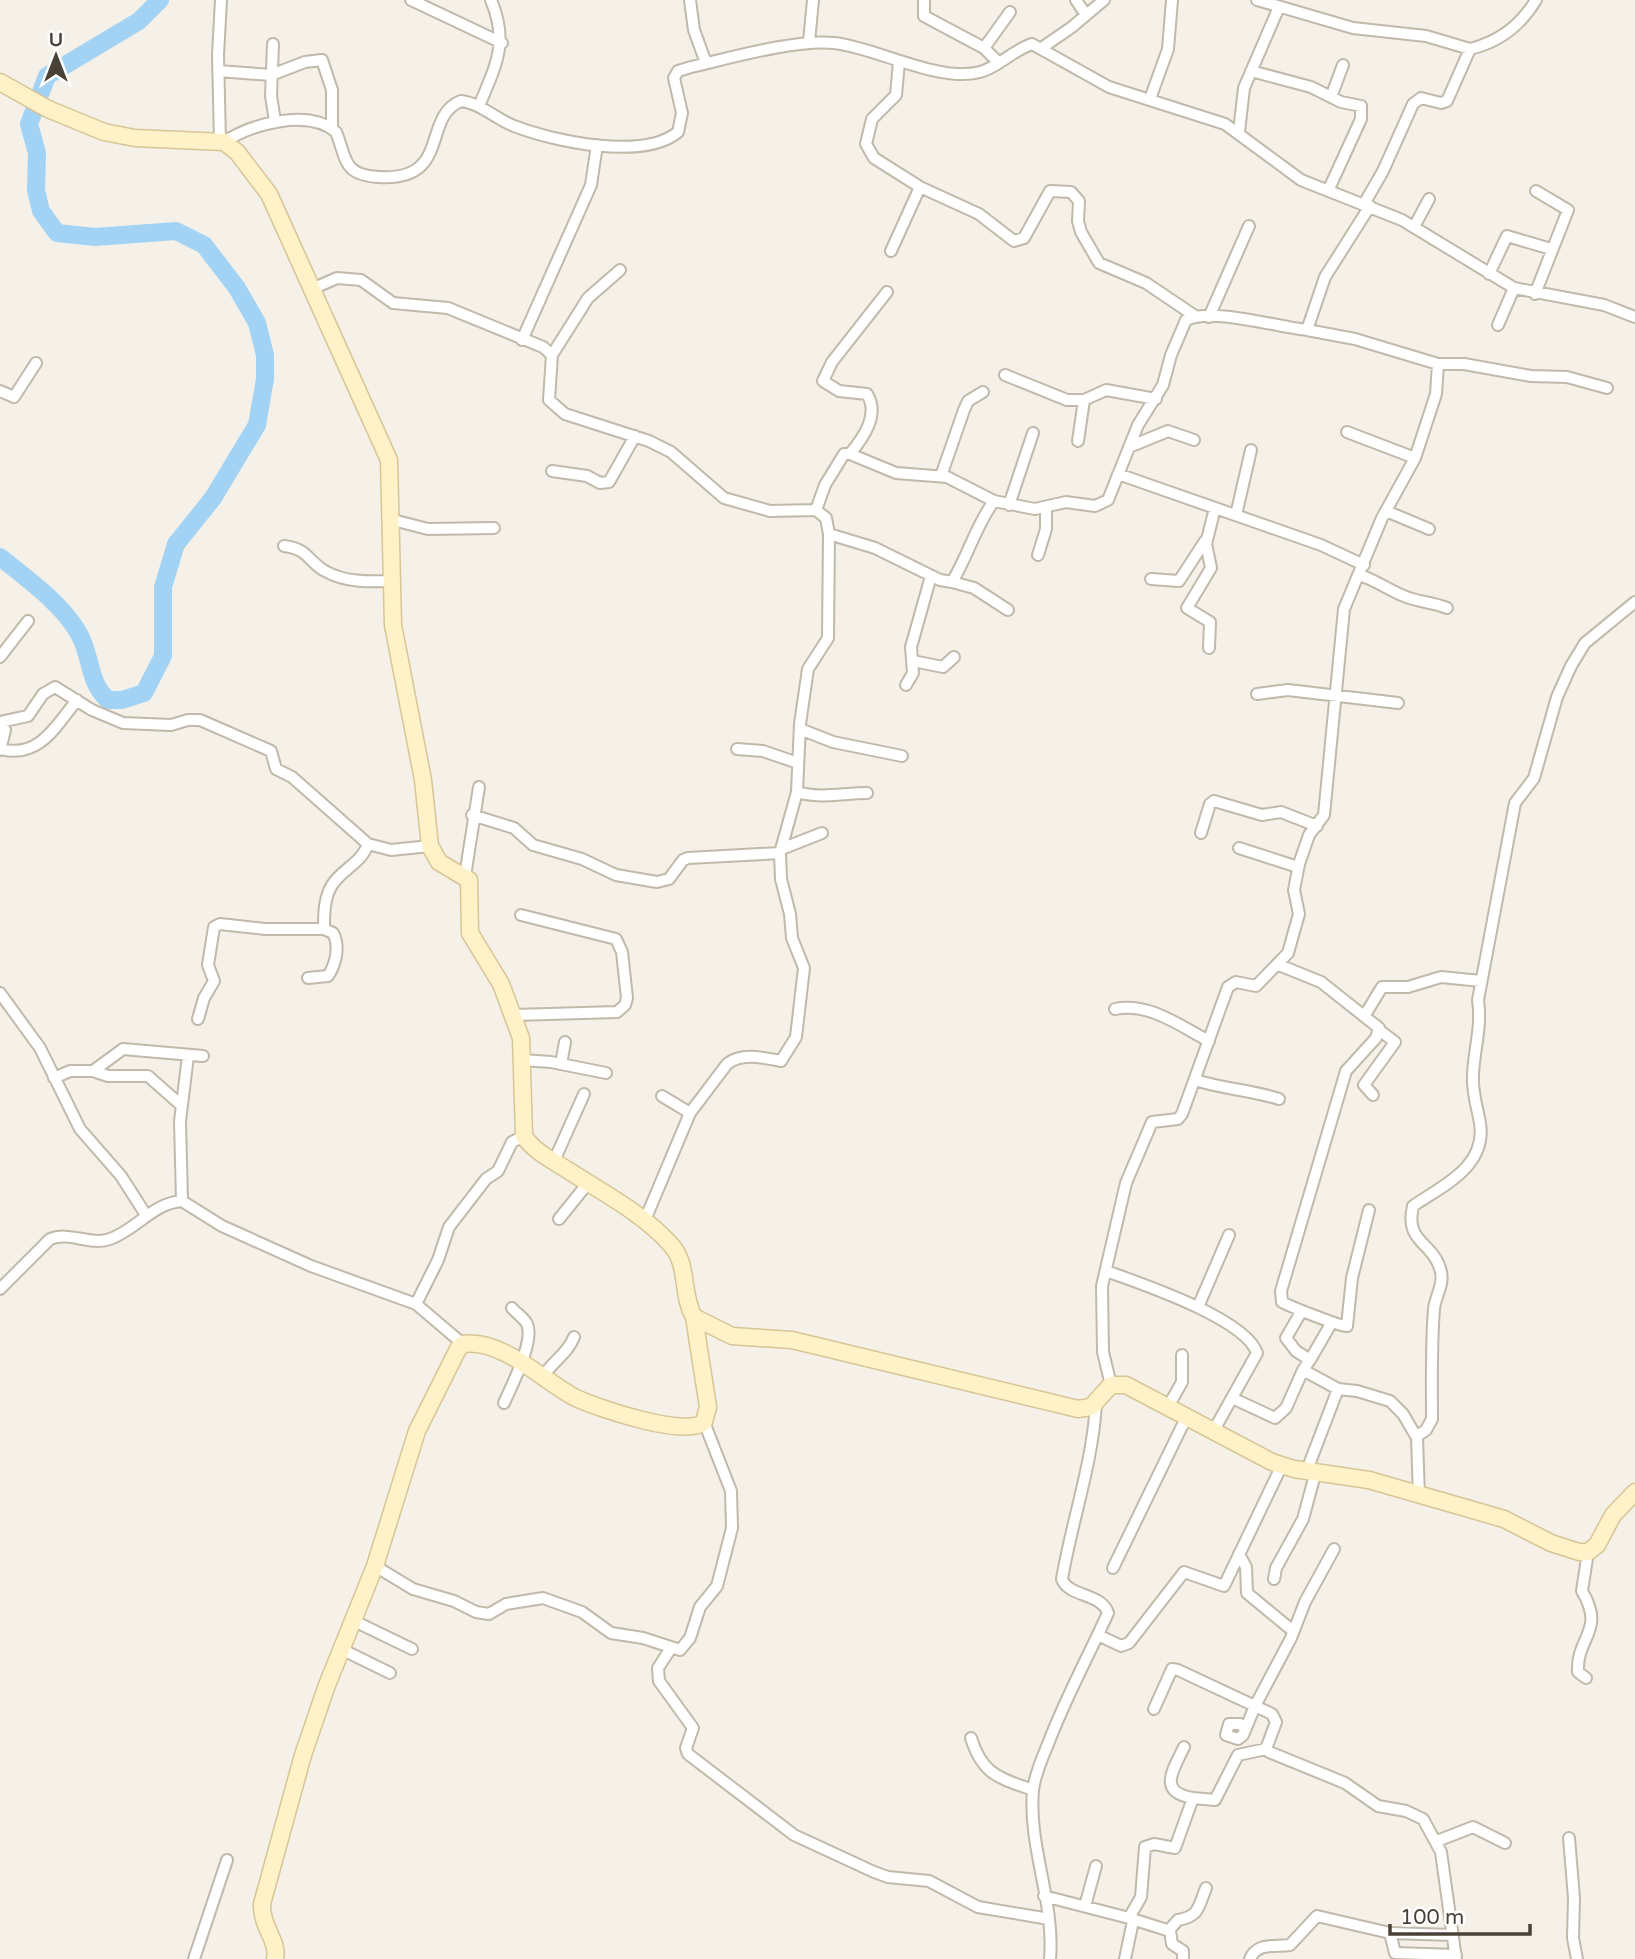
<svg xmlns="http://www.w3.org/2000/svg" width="1635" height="1959" viewBox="0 0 1635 1959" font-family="'Varela Round',sans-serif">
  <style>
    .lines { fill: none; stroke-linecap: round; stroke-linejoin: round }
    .river { stroke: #a2d3f4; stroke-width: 18 }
    .street-casing { stroke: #c1b9aa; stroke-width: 14 }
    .secondary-casing { stroke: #d7c596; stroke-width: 19 }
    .street { stroke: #fff; stroke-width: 10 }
    .secondary { stroke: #fff1c8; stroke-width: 16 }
  </style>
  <rect width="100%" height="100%" fill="#f5f1e8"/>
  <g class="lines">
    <path class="river" d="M 0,557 C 27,579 60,602 78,632 C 92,655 87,681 108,700 L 122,700 L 144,693 L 163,656 L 163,587 L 176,544 L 213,498 L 257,425 L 265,379 L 265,355 L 257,323 L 237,288 L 204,245 L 176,231 L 95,237 L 57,233 L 41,211 L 36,190 L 37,153 L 29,124 L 47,76 L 139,21 L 160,0"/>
    <defs>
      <path id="street" d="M 411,0 L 502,43
        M 690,0 L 694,30 L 706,63
        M 924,0 L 924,16 L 984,48 L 998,62
        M 1076,0 L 1086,15
        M 1257,0 L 1353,28 L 1426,36 L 1470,49 C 1499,42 1521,25 1536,0
        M 809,42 L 813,0
        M 273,44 L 271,96 L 275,121
        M 1043,47 L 1072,27 L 1104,0
        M 984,48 L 1010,12
        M 899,62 L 896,95 L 872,119 L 866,144 L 874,158 L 920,187
        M 218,71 L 271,75 L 305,62 L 322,60 L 332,90 L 332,128
        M 1251,71 L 1311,87 L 1341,102 L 1361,106 L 1361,119 L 1328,191
        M 1331,97 L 1343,65
        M 1150,99 L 1168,49 L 1172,0
        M 479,106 C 496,65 509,43 491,0
        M 1239,132 L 1244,88 L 1279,7
        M 220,141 L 218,55 L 221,0
        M 224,142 C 252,124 308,108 336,132 C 347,159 342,175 379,177 C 452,181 421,117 461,101 C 480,103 496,119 514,126 C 553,141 643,161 678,132 L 682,113 L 674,78 L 678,71 L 691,67 C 730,58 796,39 834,43 C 875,47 938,83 980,72 C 999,67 1013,50 1032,44 L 1109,87 L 1225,124 L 1301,180 L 1402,220 L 1514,288 L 1604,305 L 1635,317
        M 1364,204 L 1383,171 L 1413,104 L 1421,98 L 1441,103 L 1447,101 L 1470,49
        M 1414,227 L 1429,199
        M 891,251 L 920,187 L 979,214 L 1014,241 L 1024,238 L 1050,191 L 1071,192 L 1079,201 L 1078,221 L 1081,232 L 1099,263 L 1146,283 L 1195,316
        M 1489,274 L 1507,236 L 1551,249
        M 312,289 L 337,278 L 361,280 L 393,303 L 448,308 L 543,347 L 552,355 L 549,400 L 565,414 L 649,441 L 671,452 L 724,498 L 770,511 L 816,510 L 826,518 L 829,534 L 875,548 L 940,580 L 952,582 C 968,556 976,525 994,501 L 1035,509 L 1066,502 L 1095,506 L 1108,500 L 1138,425 L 1163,385 L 1171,355 L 1186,320 C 1211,307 1277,327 1307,330 L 1325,277 L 1370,206
        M 1535,294 L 1568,210 L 1536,191
        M 1209,317 L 1249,226
        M 1498,325 L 1514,288
        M 522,340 L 591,185 L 597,145
        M 552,355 L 588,298 L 620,270
        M 1438,364 L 1464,364 L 1531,376 L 1567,377 L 1607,388
        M 1005,375 L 1067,400 L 1084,400 L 1106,390 L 1156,399
        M 0,391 L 14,397 L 36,363
        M 1347,432 L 1415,458
        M 1078,441 L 1084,400
        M 1129,447 L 1168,431 L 1194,440
        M 850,454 L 896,473 L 947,477 L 994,501
        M 552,471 L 587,476 L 600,483 L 609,482 L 635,436
        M 1118,474 L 1321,545 L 1364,565
        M 941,476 L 964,410 L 968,401 L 983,392
        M 1009,505 L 1033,433
        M 816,510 L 825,485 L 844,454 L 850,454 C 863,438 880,415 867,394 L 839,391 L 823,381 L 832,362 L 887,292
        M 1386,511 L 1429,529
        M 1236,515 L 1251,450
        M 389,519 L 428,529 L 494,528
        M 284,546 C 309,549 307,561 325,571 C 344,582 368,582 390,581
        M 1038,555 L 1046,529 L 1046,508
        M 1359,575 C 1376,580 1388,590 1404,596 C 1417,602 1433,602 1447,608
        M 1151,579 L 1179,581 L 1205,541
        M 952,582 L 974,588 L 1008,610
        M 1209,648 L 1210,622 L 1187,608 L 1211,568 L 1206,544 L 1215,508
        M 0,657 L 28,621
        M 913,661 L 943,667 L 954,657
        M 906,685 L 913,673 L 911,647 L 931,576
        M 1257,694 L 1288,690 L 1398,703
        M 0,722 L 28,716 L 43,694 L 55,687 L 92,710 L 123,723 L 171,725 L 188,720 L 200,720 L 271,751 L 276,769 L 292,777 L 368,844 L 391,850 L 430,846
        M 800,729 L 833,742 L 902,756
        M 1,749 C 39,759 56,726 77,700
        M 737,749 L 763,751 L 798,763
        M 0,750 L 5,730 L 1,722
        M 797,792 C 820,799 843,793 867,793
        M 472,815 L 514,828 L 533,845 L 582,859 L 616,875 L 657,882 L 669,879 L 683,860 L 688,858 L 780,853 L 797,792 L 800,724 L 808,669 L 828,638 L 829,534
        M 1201,833 L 1210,804 L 1214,801 L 1262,815 L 1281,812 L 1317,826
        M 784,848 L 822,833
        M 1239,848 L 1298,867
        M 465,876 L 479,787
        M 1279,965 L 1321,982 L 1379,1028 L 1376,1038 L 1346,1071 L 1281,1291 L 1282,1302 C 1289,1306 1341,1327 1347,1326 L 1352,1278 L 1369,1210
        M 308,978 L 328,976 C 336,964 340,946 333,933 L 324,929
        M 0,993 L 40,1048 L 80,1129 L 121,1176 L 146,1215
        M 1115,1009 C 1149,1002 1180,1026 1209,1041
        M 514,1015 L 617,1012 L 625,1005 L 627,998 L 622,952 L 616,939 L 521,915
        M 1365,1015 L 1382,987 L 1408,987 L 1441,977 L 1481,981
        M 198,1019 L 204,998 L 214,981 L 208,965 L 214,927 L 220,924 L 265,929 L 324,929 C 324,914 324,898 332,885 C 343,868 361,864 368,844
        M 522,1060 L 551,1062 L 606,1073
        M 561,1064 L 565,1042
        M 93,1071 L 108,1076 L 148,1076 L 182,1106
        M 54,1078 L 70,1071 L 93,1071 L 123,1049 L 203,1056
        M 1195,1080 C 1223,1089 1251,1090 1279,1099
        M 1373,1095 L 1364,1085 L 1395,1042 L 1379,1030
        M 662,1096 L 690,1113
        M 554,1161 L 584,1094
        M 182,1201 L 180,1121 L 188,1056
        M 559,1219 L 588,1183
        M 645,1220 L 690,1113 L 727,1064 C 742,1052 764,1058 781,1061 L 796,1037 L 804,968 L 792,938 L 790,914 L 781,879 L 780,853
        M 1106,1271 C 1139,1283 1245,1318 1257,1353 L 1214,1430
        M 0,1289 L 50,1239 C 69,1231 91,1246 110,1239 C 136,1230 153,1203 182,1201 L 222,1226 L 311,1266 L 416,1304 L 463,1344
        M 416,1304 L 438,1260 L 449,1227 L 486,1179 L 498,1171 L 512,1142 L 524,1136
        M 1198,1307 L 1229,1235
        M 1301,1312 L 1286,1338 L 1296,1351 L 1310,1360 L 1303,1370 L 1338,1389 L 1357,1391 L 1390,1401 L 1403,1414 L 1417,1438 L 1419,1496
        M 1310,1360 L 1332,1322
        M 543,1377 C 552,1361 567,1355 574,1337
        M 1111,1385 L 1103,1352 L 1102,1286 L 1126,1183 L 1152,1122 L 1178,1119 L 1182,1114 L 1228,987 L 1236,982 L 1256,986 L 1288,953 L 1299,914 L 1294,890 L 1299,864 L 1309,835 L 1324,815 L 1344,609 L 1382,518 L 1415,458 L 1436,394 L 1438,364 L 1355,339 L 1307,330
        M 1232,1398 L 1275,1418 L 1286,1408 L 1303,1370
        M 504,1403 C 511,1387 535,1341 527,1324 C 525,1319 516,1313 512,1308
        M 1169,1405 L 1182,1382 L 1182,1355
        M 1417,1436 L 1426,1430 L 1432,1419 C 1432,1382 1431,1346 1434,1309 C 1435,1297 1444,1285 1441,1272 C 1434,1241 1404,1244 1413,1206 C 1442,1186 1487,1167 1480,1123 C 1477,1106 1472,1093 1473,1075 C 1474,1049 1482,1027 1478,1000 L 1515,803 L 1534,778 L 1557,697 L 1571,666 L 1585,643 L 1635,602
        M 1307,1470 L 1338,1389
        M 1239,1554 L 1246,1567 L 1247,1593 L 1293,1631
        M 375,1566 L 413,1589 L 454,1601 L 476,1612 L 489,1614 L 506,1604 L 543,1598 L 582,1612 L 611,1633 L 643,1638 L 680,1650 L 690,1638 L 700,1607 L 717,1586 L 732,1528 L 731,1491 L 704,1422
        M 1113,1568 L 1187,1416
        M 1274,1579 L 1276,1568 L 1303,1519 L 1316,1471
        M 352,1620 L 412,1649
        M 1098,1635 L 1121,1646 L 1129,1643 L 1184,1572 L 1224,1586 L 1282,1465
        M 671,1648 L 658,1668 L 659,1681 L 693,1728 L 686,1748 L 688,1754 L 794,1835 L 874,1872 L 888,1877 L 929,1881 L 978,1907 L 1049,1919
        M 341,1649 L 390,1673
        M 1586,1678 L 1578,1672 C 1576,1637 1606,1631 1582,1591 L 1588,1552
        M 1154,1709 L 1172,1669 L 1178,1670 L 1272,1714 L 1276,1722 L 1266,1749 L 1269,1752 L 1345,1783 L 1378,1806 L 1406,1811 L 1423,1819 L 1441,1852 L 1456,1959
        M 1245,1728 L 1240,1724 L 1229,1724 L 1226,1735 L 1238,1739 L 1243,1735 L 1255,1706 L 1291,1638 L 1305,1602 L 1334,1549
        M 971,1738 C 983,1776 1000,1778 1033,1790
        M 1184,1747 C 1174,1769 1156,1792 1193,1798
        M 1569,1838 L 1574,1898 L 1573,1938 L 1577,1959
        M 1437,1841 L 1473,1827 L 1505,1843
        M 1044,1896 L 1129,1918 L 1141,1897 L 1145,1847 L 1154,1844 L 1175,1848 L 1193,1798 L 1215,1800 L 1238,1755 L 1266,1749
        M 1085,1906 L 1096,1866
        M 1129,1918 L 1170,1931 L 1172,1944 L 1183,1951 L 1183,1959
        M 1169,1930 L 1178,1920 C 1200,1916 1198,1907 1206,1888
        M 1390,1933 L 1395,1953 L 1456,1955
        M 194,1959 L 227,1860
        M 1050,1959 C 1055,1902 1028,1847 1033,1790 C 1035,1774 1042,1758 1048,1744 C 1065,1699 1088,1657 1108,1613 C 1102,1593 1068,1597 1062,1579 C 1072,1520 1093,1462 1096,1403
        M 1125,1959 L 1133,1921
        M 1250,1959 C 1257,1942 1275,1947 1290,1945 L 1317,1916 L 1390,1933 L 1453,1935"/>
      <path id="secondary" d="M 0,82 L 48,109 L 104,132 L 135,138 L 224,142 L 237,152 L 269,194 L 389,460 L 393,625 L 423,780 L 430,846 L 439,862 L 469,880 L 470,933 L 501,984 L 521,1038 L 524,1136 C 533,1151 552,1160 566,1169 C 603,1193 643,1213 672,1246 C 689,1266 681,1295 694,1317 L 732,1336 L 792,1340 L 1078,1409 L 1091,1407 L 1111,1385 L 1126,1385 L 1272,1462 L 1294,1469 L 1369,1480 L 1504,1519 L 1551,1543 L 1579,1552 L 1588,1552 L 1597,1545 L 1613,1515 L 1635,1492
        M 275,1959 C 279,1941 261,1927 262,1904 L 303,1755 L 327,1685 L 375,1566 L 417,1431 L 458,1349 L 463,1344 C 503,1339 542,1380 574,1397 C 596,1408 686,1438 704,1422 L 708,1407 L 694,1317"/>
    </defs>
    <use href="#street" class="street-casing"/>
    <use href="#secondary" class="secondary-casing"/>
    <use href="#street" class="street"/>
    <use href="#secondary" class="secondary"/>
  </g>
  <g transform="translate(56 56)" stroke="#ffffff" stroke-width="5" paint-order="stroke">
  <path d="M0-5L12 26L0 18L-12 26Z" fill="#494136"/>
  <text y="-10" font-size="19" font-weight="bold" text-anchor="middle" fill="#494136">U</text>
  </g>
  <path d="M1390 1924v10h140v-10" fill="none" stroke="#494136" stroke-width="3.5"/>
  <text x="1400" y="1924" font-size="21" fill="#494136" stroke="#ffffff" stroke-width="5" paint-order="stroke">100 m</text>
</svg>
